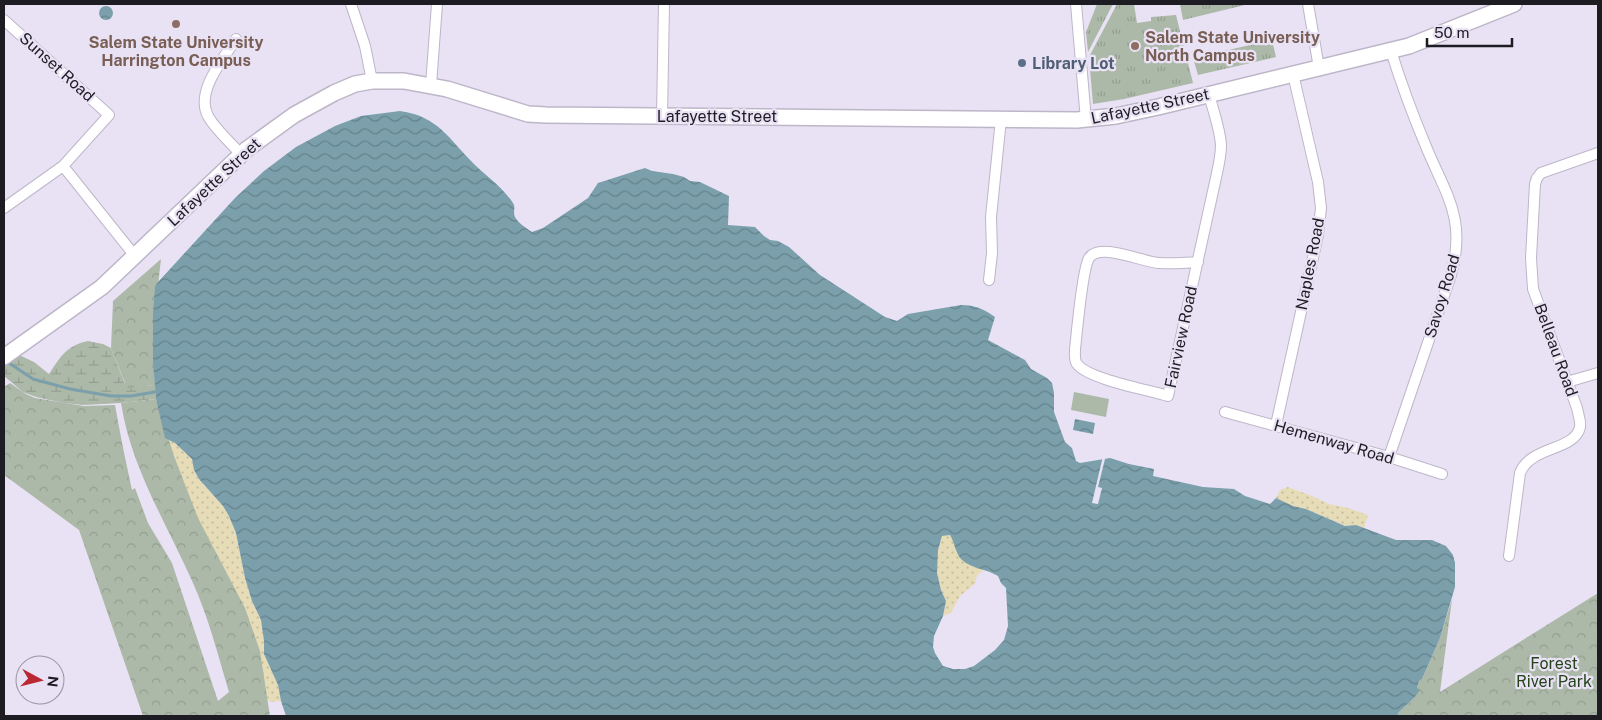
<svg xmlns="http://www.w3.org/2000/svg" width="1602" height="720" viewBox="0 0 1602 720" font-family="'Public Sans',sans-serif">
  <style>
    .grass { fill: url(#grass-tufts) }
    .wetland { fill: url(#wetland-marsh) }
    .sand { fill: url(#sand-dots) }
    .park { fill: url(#park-crowns) }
    .pitch { fill: #acb9a8 }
    .water { fill: url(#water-waves); fill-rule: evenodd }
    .pier { fill: #e9e2f5 }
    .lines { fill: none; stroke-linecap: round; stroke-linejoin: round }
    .stream { stroke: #7ba0ac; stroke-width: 3 }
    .street-casing { stroke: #bdb6c8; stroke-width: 12 }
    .primary-casing { stroke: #bdb6c8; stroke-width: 18 }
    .street { stroke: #fff; stroke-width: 10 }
    .primary { stroke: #fff; stroke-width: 15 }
    .education-dot { fill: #8d6e63; stroke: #e9e2f5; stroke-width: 2 }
    .service-dot { fill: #5c6f8a; stroke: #e9e2f5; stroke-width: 2 }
    .labels { text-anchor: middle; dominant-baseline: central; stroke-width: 4.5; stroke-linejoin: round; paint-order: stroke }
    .education-label { font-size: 16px; font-weight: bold; fill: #785e54; stroke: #e9e2f5; text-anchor: start }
    .service-label { font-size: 16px; font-weight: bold; fill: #4e5e75; stroke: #e9e2f5; text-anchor: start }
    .street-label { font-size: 16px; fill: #1e1c23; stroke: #e9e2f5 }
    .park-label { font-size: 16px; fill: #24421a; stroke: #e9e2f5 }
  </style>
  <defs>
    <pattern id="grass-tufts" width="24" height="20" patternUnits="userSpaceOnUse" patternTransform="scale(1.25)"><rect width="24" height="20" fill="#acb9a8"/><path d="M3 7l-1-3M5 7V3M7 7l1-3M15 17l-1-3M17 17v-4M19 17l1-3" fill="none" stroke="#949e90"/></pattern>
    <pattern id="wetland-marsh" width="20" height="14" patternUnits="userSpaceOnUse" patternTransform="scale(1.25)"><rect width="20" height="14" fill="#acb9a8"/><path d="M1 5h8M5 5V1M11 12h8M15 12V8" fill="none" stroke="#949e90"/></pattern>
    <pattern id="sand-dots" width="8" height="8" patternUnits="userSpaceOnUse" patternTransform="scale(1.25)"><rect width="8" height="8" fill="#e6dcb7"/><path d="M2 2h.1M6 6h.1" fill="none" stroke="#c5bc9d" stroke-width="1.8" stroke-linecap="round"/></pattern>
    <pattern id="park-crowns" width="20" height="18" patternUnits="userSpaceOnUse" patternTransform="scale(1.25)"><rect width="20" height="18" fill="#acb9a8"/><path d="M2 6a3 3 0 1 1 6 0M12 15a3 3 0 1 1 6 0" fill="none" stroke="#949e90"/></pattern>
    <pattern id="water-waves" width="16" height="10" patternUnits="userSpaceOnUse" patternTransform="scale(1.25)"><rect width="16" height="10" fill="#7ba0ac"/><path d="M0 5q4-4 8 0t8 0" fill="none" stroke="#64828c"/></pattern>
  </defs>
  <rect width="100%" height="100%" fill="#e9e2f5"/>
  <path class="grass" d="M 1097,4 L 1113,4 L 1088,52 L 1086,32 Z
    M 1117,4 L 1134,4 L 1137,23 L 1151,21 L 1151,17 L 1176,15 L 1193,83 L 1124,99 L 1093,104 L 1089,57 Z
    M 1180,4 L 1249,4 L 1183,20 Z
    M 1272,40 L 1276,57 L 1198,75 L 1193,58 Z"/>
  <path class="wetland" d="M 88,341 L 103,344 L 111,348 L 125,384 L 121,388 L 155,385 L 156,399 L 121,403 L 84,405 L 64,403 L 36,397 L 23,392 L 4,376 L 4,348 L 34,362 L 49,374 C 61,356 66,346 88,341 Z"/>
  <path class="sand" d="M 165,438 L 175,443 L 192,459 L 194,470 L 199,479 L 223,506 L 229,516 L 236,533 L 245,578 L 252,601 L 261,620 L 264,641 L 264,654 L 278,685 L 281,701 L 270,702 L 260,688 L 233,601 L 228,575 L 218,560 L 201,527 Z
    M 1288,487 L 1312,496 L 1329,504 L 1348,508 L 1368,515 L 1364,528 L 1356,525 L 1346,526 L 1306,509 L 1293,506 L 1276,498 L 1280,490 Z
    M 950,535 L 955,543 L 957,553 L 971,565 L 984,570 C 978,574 975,576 976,583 L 960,596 L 951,613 L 943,616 L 946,601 L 941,590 L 937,573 L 938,550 L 942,536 Z"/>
  <path class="park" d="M 161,259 C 156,302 152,343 155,385 L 121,389 L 120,386 L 125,383 L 111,348 L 113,301 Z
    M 10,383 L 26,394 L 35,398 L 84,406 L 115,405 L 123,448 L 132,490 L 135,488 L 148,523 L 172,563 L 218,701 L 229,692 C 218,655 209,619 193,583 C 167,524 131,468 121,403 L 156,399 L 174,456 L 198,518 L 245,608 L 260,651 L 270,716 L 143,716 L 79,530 L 4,475 L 4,387 Z
    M 1598,593 L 1598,716 L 1399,716 L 1398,713 L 1414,698 L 1419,681 L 1422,679 L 1440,638 L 1452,599 L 1440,692 Z"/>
  <path class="pitch" d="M 1074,392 L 1109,399 L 1106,417 L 1071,410 Z"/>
  <path class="water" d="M99 13a7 7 0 1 1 14 0a7 7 0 1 1-14 0Z
    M 400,111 C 438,116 449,139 474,164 C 484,174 496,182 505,193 C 508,196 512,201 514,205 C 515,209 513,213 515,217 C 518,223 526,228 532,232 L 543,228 L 588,198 L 598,183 L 645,168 L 652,171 L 673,174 L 684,177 L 690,181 L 700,182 L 729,196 L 728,225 L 755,227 L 764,236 L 770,240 L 778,241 L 789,247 L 820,275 L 885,317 L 897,321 L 908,314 L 961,305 C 975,305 984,309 995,317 L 988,340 L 1025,360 L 1031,369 L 1047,378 L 1052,383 L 1054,393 L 1054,412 L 1065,442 L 1072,448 L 1076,461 L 1080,463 L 1110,458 L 1129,464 L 1154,469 L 1153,476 L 1203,487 L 1234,489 L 1245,496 L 1270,504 L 1276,498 L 1293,506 L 1306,509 L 1345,526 L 1356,525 L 1396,540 L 1432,540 L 1446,546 L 1453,555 L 1455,563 L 1455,587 L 1440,638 L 1422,679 L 1419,681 L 1417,688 L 1420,690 L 1414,698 L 1398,713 L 1399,716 L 286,716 L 281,701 L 278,685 L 264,654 L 264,641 L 261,620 L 252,601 L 245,578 L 236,533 L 229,516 L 223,506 L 199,479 L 194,470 L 192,459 L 175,443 L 165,438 L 156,399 L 153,363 L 153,314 L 155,286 L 159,281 L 235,198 L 264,171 L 296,147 L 335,126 L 361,116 ZM 950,535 C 955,543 955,553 962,560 C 972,569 987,569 998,576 L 1001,583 L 1006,588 L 1008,626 L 1004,640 L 995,650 L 974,666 L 965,669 L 953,669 L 943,666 L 935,653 L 933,647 L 934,636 L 943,616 L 946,601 L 941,590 L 937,573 L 938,550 L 942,536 Z
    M 1075,419 L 1095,423 L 1093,434 L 1073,430 Z"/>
  <path class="pier" d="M 1106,455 L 1098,487 L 1102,488 L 1098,504 L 1092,503 L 1103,456 Z"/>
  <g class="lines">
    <path class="stream" d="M 6,361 L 33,379 L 70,389 L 111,396 L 131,396 L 155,392"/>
    <defs>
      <path id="street" d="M 351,4 L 365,46 L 372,81
        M 1076,4 L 1086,120
        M 1308,4 L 1319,68
        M 4,20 L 109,115 L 63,166 L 4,208
        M 236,39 C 223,59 195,92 208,116 C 213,126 232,145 241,154
        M 431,85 L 437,4
        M 662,116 L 664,4
        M 63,166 L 135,256
        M 1198,262 C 1185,263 1172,264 1159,263 C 1142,262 1100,242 1089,258 C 1082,270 1077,332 1075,349 C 1075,355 1074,360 1077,364 C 1088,379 1149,390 1168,396 L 1217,173 C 1219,164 1221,154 1221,145 C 1220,128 1213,111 1209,94
        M 989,280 L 992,253 L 991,217 L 1001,119
        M 1567,382 L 1598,373
        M 1225,412 L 1389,457 L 1442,474
        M 1276,425 L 1318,235 L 1321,208 L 1318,182 L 1293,74
        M 1389,457 L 1451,275 C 1467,217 1445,194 1425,144 C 1412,113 1401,83 1391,51
        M 1509,556 L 1520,473 C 1530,446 1575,451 1580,427 C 1581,421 1578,414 1577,408 L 1533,289 L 1531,258 L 1535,184 L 1537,178 L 1541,173 L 1598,153"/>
      <path id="primary" d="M 4,357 L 102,287 L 247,149 L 294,115 L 334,93 L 355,84 L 372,81 L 404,81 L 447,89 L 528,114 L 546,115 L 1077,120 L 1116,116 L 1158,107 L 1409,46 L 1514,4"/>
    </defs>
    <use href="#street" class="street-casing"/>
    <use href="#primary" class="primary-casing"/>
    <use href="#street" class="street"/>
    <use href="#primary" class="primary"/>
  </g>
  <g class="education-dot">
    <circle cx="176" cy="24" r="5"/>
    <circle cx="1135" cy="46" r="5"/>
  </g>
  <circle class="service-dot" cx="1022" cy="63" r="5"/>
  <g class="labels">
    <g class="education-label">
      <text x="1145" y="37">Salem State University<tspan x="1145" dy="18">North Campus</tspan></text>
      <text x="176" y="42" text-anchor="middle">Salem State University<tspan x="176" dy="18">Harrington Campus</tspan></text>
    </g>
    <g class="service-label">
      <text x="1032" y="63">Library Lot</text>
    </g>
    <g class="street-label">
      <text transform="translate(57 67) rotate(42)">Sunset Road</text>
      <text transform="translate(1150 106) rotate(-12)">Lafayette Street</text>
      <text x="717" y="116">Lafayette Street</text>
      <text transform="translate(214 182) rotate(-43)">Lafayette Street</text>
      <text transform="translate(1310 264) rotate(-79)">Naples Road</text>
      <text transform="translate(1442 296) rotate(-73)">Savoy Road</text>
      <text transform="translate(1181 337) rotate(-78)">Fairview Road</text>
      <text transform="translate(1556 350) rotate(70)">Belleau Road</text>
      <text transform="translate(1334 442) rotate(16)">Hemenway Road</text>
    </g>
    <g class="park-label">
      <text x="1554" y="663">Forest<tspan x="1554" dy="18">River Park</tspan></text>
    </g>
  </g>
  <rect width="1602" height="720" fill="none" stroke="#1e1c23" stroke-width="10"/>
  <g transform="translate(40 680) rotate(97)"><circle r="24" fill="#e9e2f5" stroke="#9893a1"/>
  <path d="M0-4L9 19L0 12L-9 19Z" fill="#b92833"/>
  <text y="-8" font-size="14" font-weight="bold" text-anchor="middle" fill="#1e1c23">N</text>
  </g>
  <path d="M1427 38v8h85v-8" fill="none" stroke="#1e1c23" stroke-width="2.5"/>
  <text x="1434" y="38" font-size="15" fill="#1e1c23" stroke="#e9e2f5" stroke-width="4" paint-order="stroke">50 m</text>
</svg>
